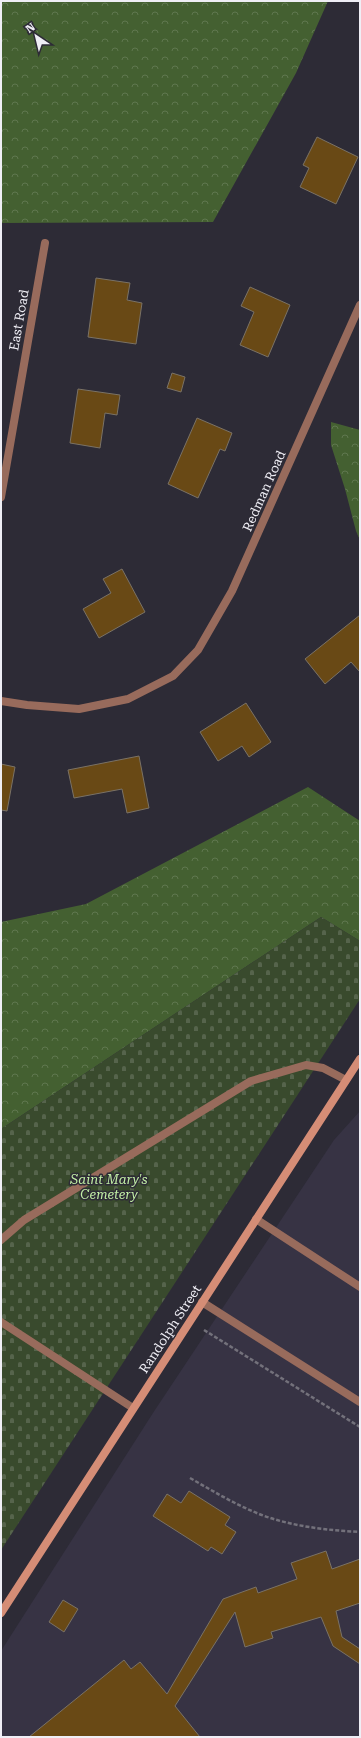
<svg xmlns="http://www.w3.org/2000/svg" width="361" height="1738" viewBox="0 0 361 1738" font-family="'Roboto Serif',serif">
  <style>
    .built { fill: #373344 }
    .forest { fill: url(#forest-crowns) }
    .cemetery { fill: url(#cemetery-stones) }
    .building { fill: #694915; stroke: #7a7266 }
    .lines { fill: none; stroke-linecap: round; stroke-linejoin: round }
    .path { stroke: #73717b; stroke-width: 2.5; stroke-dasharray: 4 2; stroke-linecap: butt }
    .lane { stroke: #986b5c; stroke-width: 8 }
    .street { stroke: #986b5c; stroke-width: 8 }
    .secondary { stroke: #d58d76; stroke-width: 8 }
    .labels { text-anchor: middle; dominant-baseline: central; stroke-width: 3; stroke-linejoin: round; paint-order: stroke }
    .street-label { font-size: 13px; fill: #efeef5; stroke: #2d2b36 }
    .park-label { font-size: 13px; font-style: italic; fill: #c2efa5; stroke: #2d2b36 }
  </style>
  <defs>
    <pattern id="forest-crowns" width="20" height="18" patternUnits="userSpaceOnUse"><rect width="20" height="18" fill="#446031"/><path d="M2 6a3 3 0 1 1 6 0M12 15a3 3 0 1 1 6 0" fill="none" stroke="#5f774f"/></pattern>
    <pattern id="cemetery-stones" width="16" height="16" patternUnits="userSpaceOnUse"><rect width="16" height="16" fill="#394a2d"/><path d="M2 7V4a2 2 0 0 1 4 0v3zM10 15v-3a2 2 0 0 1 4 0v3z" fill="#56644c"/></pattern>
  </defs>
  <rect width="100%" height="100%" fill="#2d2b36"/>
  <path class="built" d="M 360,1111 L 360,1737 L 1,1737 L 1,1651 L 153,1413 L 334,1140 Z"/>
  <path class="forest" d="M 1,1 L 328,1 L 296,73 L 213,222 L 1,223 Z
    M 331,422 L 360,430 L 360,540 L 356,531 L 345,489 L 331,445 Z
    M 308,787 L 360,821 L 360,941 L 321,917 L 1,1129 L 1,922 L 86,904 Z"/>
  <path class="cemetery" d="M 321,917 L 360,941 L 360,999 L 1,1550 L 1,1129 Z"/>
  <path class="building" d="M 317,137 L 358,157 L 336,204 L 300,187 L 309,168 L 303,165 Z
    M 96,278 L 130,283 L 127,300 L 142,303 L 136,344 L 88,337 Z
    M 250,287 L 290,305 L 268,357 L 240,345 L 254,312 L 241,306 Z
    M 172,373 L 185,377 L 181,392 L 167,388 Z
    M 78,389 L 120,395 L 117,415 L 105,413 L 100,448 L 70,443 Z
    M 197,418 L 232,433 L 225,451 L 220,449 L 198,498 L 168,484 Z
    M 122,569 L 145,612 L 99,638 L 83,609 L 111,593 L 103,579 Z
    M 360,615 L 360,672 L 351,662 L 325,684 L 305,659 Z
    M 246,703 L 271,742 L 249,757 L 242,746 L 218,761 L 200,732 Z
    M 139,756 L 149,808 L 127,813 L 122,789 L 74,798 L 68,770 Z
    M 1,764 L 15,767 L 7,811 L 1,810 Z
    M 189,1491 L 230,1517 L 225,1525 L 236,1532 L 222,1554 L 211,1547 L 208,1551 L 153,1516 L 167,1494 L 181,1503 Z
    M 326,1551 L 332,1569 L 360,1559 L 360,1603 L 336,1611 L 342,1637 L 360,1649 L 360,1664 L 333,1646 L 321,1617 L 271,1632 L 273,1638 L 245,1647 L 235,1612 L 175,1706 L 200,1737 L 29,1737 L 124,1660 L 131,1669 L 140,1662 L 167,1694 L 223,1599 L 256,1587 L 258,1593 L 297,1579 L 291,1563 Z
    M 63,1600 L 78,1609 L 64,1632 L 49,1622 Z"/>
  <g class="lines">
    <path class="path" d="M 204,1330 L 360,1427
      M 190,1478 C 211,1490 231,1502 252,1511 C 286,1526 324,1530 360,1532"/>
    <path class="lane" d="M 256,1219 L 360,1287
      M 1,1240 L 24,1220 L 251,1081 L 306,1065 L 323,1068 L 346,1080
      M 202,1302 L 360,1402
      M 1,1322 L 133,1408"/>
    <path class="street" d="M 1,497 L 45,243
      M 1,701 L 27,705 L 79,709 L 128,699 L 173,676 L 198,650 L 232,591 L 360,305"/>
    <path class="secondary" d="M 1,1613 L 360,1059"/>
  </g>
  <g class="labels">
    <g class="street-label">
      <text transform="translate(19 320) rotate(-80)">East Road</text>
      <text transform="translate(264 491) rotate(-66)">Redman Road</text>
      <text transform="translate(170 1329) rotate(-57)">Randolph Street</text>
    </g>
    <g class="park-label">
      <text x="109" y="1179">Saint Mary's<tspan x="109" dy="15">Cemetery</tspan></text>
    </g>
  </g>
  <rect width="361" height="1738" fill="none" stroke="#efeef5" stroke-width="4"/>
  <g transform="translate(36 36) rotate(325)" stroke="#2d2b36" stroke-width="3" paint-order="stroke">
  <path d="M0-3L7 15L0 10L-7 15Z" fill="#efeef5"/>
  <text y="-6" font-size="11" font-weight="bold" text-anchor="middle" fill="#efeef5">N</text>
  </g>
</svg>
